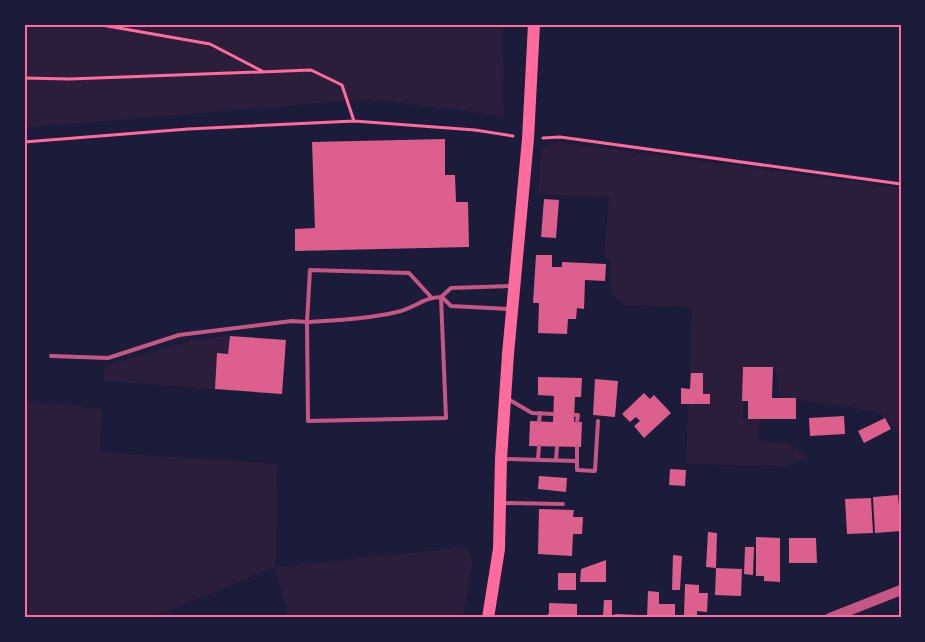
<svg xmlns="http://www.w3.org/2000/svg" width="925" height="642" viewBox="0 0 925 642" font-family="'Work Sans',sans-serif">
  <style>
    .green { fill: #2a1e3b }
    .building { fill: #dd5f8e }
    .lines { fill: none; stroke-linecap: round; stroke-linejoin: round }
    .path { stroke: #ff6b9d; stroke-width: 3 }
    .service { stroke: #c65784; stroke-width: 4 }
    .tertiary { stroke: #c65784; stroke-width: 10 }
    .primary { stroke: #ff6b9d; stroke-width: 12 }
    .neatline { fill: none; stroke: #ff6b9d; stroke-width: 2 }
  </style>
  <rect width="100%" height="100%" fill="#1b1b3a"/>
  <path class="green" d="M 24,24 L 503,24 L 504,116 L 368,99 L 24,128 Z
    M 559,142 L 901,188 L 901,426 L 895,428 L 879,412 L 780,397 L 776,369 L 746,367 L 743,418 L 759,419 L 759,441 C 783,443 792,440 809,458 L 784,466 L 686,464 L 692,307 L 625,305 L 611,293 L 611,263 L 604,255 L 609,198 L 538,194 L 542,148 Z
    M 230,336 L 228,354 L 217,354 L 215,389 L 104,381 L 104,366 L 197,339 Z
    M 24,400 L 102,409 L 99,452 L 277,464 L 276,567 L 467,547 L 472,561 L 463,618 L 289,618 L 275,567 L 151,618 L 24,618 Z"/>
  <path class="building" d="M 445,139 L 445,175 L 455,175 L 456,202 L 468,202 L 469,247 L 295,251 L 295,229 L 315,228 L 312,142 Z
    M 544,199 L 559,200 L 556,238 L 541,237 Z
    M 536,255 L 552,255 L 552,267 L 562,267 L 562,262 L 606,264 L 605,281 L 585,280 L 584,309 L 577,308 L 576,319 L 568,319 L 567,334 L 538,333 L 539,303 L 533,303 Z
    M 230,336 L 286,340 L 282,394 L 215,389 L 217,353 L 228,354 Z
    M 743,367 L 773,367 L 772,398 L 796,398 L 796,419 L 748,419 L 748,401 L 742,401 Z
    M 691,373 L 703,373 L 703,394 L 710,394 L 710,404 L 681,404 L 681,388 L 690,389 Z
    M 538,377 L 582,378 L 581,397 L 575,397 L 574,422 L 582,422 L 581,447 L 529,446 L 530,421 L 553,422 L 554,396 L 538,395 Z
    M 595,379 L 618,381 L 615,417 L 593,415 Z
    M 644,393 L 650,399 L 654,395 L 671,413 L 644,438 L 634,426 L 640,421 L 636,417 L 630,422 L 622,414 Z
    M 844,416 L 845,434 L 810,436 L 809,418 Z
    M 885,418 L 891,429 L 864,443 L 858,431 Z
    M 670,469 L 686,470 L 685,486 L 669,485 Z
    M 539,476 L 567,478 L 566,492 L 538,489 Z
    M 898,495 L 901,531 L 875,533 L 873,497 Z
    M 871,498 L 873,533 L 847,534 L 845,499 Z
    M 539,509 L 574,510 L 573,517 L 583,517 L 582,534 L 573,534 L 572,556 L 538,554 Z
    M 708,532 L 717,533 L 716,568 L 706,567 Z
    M 756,537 L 780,538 L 780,582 L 764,581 L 764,576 L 756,576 Z
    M 789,538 L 816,538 L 817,563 L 789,563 Z
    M 745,547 L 754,547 L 753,575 L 744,574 Z
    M 673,555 L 682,556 L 680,590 L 672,590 Z
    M 606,560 L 606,582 L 580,582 L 581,569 Z
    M 716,568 L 742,569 L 741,596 L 715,595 Z
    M 558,573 L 576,573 L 576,590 L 558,590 Z
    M 685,584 L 699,585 L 699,593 L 708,593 L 707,612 L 697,611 L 697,615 L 684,615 Z
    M 648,591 L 659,592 L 659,604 L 675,604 L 675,618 L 647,618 Z
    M 604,600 L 612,600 L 612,616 L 603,616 Z
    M 549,603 L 577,604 L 577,618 L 545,618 L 549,613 Z
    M 615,614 L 640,615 L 640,618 L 615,618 Z"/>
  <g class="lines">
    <path class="path" d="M 96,24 L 210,44 L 262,71
      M 24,78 L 70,79 L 311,70 L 342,85 L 354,121
      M 543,138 L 560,137 L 901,184
      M 24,142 L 188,129 L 354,121 L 475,130 L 513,136"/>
    <path class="service" d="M 441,297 L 446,418 L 308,421 L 307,322 C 337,320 367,319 397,312 C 413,309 424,297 441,297 L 451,288 L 512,286
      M 442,297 L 451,306 L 509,309
      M 51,356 L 108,358 L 179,335 L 292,321 L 307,322 L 310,270 L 409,273 L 431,297
      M 508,399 L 532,413 L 553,414
      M 575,415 L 578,415 L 577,422
      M 539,422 L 540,413
      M 504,459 L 577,461 L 577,447
      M 538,460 L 539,446
      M 556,460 L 557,447
      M 577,461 L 577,470 L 595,471 L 598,421
      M 501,503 L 563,504"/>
    <path class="tertiary" d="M 830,618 L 901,590"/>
    <path class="primary" d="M 488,618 L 499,549 L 501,459 L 508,354 L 528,139 L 534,24"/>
  </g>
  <rect width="925" height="642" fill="none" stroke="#1b1b3a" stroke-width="51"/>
  <rect x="26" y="26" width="874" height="590" class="neatline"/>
</svg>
